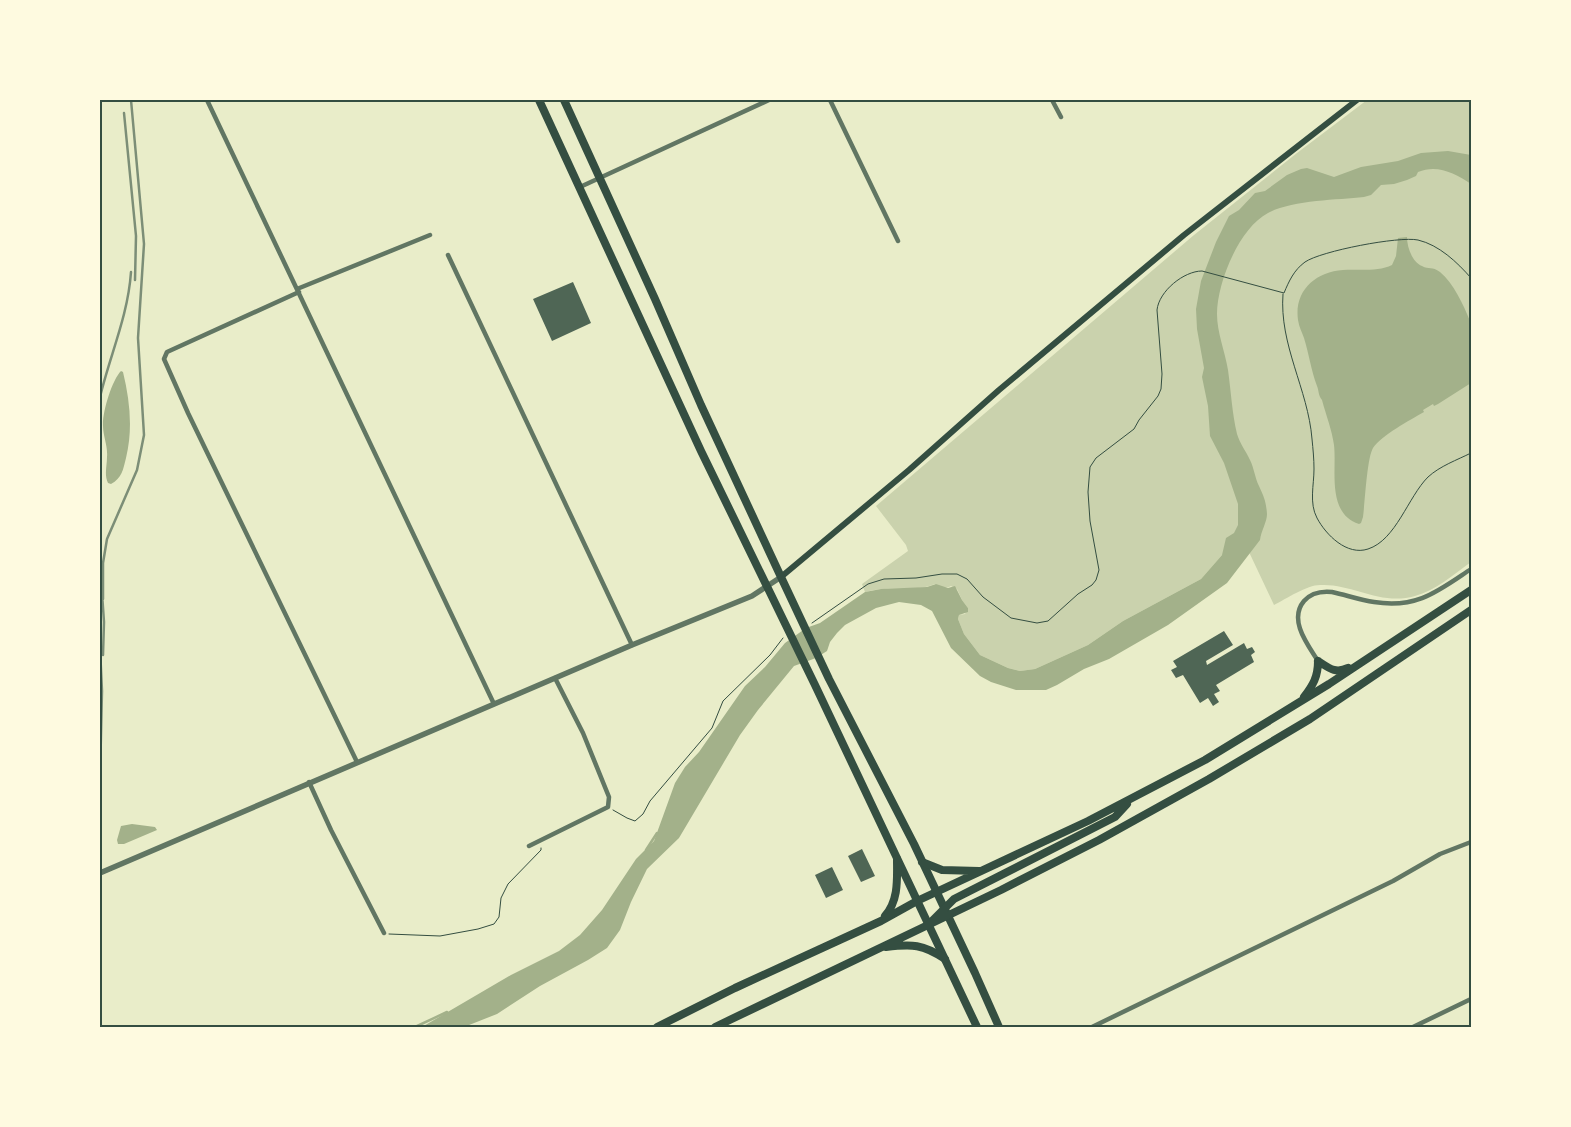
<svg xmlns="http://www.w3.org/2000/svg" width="1571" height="1127" viewBox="0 0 1571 1127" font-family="'Noto Serif',serif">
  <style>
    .green { fill: #cad2ad }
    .water { fill: #a3b18a }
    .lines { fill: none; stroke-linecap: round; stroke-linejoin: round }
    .stream { stroke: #a3b18a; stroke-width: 2.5 }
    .building { fill: #4f6655 }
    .path { stroke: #344e41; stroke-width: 1 }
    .minor { stroke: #617663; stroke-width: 4.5 }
    .tertiary { stroke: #617663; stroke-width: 5.5 }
    .secondary { stroke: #344e41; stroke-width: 6 }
    .primary { stroke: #344e41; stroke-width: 8 }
    .trunk { stroke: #344e41; stroke-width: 8 }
    .rail { stroke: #7c8e77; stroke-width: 2.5 }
    .neatline { fill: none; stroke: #344e41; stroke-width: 2 }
  </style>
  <rect width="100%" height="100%" fill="#e9edc9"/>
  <path class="green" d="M 1367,100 L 1471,100 L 1471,562 C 1454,574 1435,591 1415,596 C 1380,606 1352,583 1320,585 C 1307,585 1286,599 1274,605 L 1249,552 L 1222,555 L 1201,579 L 1123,621 L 1088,645 L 1035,669 L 1020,671 L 1008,668 L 980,655 L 964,634 L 958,619 L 959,615 L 965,614 L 968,608 L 962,600 L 957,589 L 951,586 C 945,589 941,587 935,584 C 913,593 888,585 865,592 L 862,584 L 908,551 L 906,545 L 876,506 L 1194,235 L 1297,153 Z"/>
  <path class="water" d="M 1448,151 L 1471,155 L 1471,184 C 1455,173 1437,164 1418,172 L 1416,176 L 1407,180 L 1394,184 L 1381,185 L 1371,195 L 1364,197 C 1337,200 1292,200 1268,213 C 1239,228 1217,283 1217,314 C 1217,333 1225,351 1228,370 C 1231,391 1232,413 1237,434 C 1240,444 1246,451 1250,460 C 1254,468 1255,478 1259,486 C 1264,497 1266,501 1267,514 C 1267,522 1261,531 1260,540 L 1227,583 L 1168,625 L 1109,659 L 1084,669 L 1057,685 L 1046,690 L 1016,690 L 991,682 L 980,676 L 951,648 L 932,611 L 921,605 L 899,602 L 876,608 L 845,625 L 837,633 L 830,642 L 827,651 L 816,658 L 794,666 L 758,710 L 740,735 L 679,838 L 647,869 L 631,902 L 620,930 L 607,948 L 588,960 L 540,986 L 497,1014 L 464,1027 L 422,1027 L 511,975 L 559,951 L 580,935 L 602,910 L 636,859 L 654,841 L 675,783 L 685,767 L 699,752 L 745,686 L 765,667 L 785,643 L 806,628 L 820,623 L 865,592 L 881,589 L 927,587 L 936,584 L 948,588 L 955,586 L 962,600 L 968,608 L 968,612 L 959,615 L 958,619 L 964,634 L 980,655 L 1008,668 L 1020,671 L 1035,669 L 1088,645 L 1123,621 L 1201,579 L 1222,555 L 1226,538 L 1234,533 L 1238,525 L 1238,504 L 1224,463 L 1210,436 L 1208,406 L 1202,377 L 1204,368 L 1197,329 L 1196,309 L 1201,281 L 1216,242 L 1229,216 L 1239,210 L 1255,193 L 1265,191 L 1287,175 L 1301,169 L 1307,168 L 1334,177 L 1361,167 L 1398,161 L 1421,153 Z
    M 1407,237 C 1407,247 1412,262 1422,266 C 1429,270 1432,266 1440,272 C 1454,284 1463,304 1470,321 C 1474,330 1471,370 1471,383 L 1438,404 L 1434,406 L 1433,404 L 1423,410 L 1424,412 C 1410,420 1382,435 1373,448 C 1367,458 1365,502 1363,517 L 1361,523 L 1359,524 C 1326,513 1337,470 1334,445 C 1332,430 1326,415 1322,400 C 1318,395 1319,391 1317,386 C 1311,370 1309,354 1304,338 C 1302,332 1299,327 1298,320 C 1294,291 1315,272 1343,270 C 1358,269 1378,272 1392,265 L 1396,256 L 1398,238 Z
    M 121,371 L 123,372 C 130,401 133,429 126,458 C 123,470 122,478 111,484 L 108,483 C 104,475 107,466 107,457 C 108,446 103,436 103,426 C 102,413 112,380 121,371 Z
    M 132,824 L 155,827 L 157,830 L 124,844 L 118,844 L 117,840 L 121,826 Z"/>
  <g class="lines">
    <path class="stream" d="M 646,850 L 657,833
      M 415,1027 L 447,1012"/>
  </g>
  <path class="building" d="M 573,282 L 591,323 L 552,341 L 533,299 Z
    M 1224,631 L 1233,645 L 1206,661 L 1207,665 L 1244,643 L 1247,649 L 1252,647 L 1255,652 L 1251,655 L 1254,662 L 1216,685 L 1220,691 L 1214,694 L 1219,702 L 1213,706 L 1208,698 L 1200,703 L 1183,675 L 1176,678 L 1171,670 L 1177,667 L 1173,661 Z
    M 862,849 L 875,876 L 861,882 L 848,856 Z
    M 832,867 L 843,890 L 826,898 L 815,875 Z"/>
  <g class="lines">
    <path class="path" d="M 1283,294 C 1279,345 1308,389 1312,439 C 1313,449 1314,459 1314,469 C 1314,485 1309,503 1317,518 C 1326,535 1347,556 1368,549 C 1396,540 1408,497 1428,477 C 1440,466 1457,460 1471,453
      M 812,623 L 868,584 L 884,579 L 916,578 L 942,574 L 957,574 L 967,579 L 983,597 L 1011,618 L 1037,623 L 1048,621 L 1078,594 L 1092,585 L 1096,580 L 1099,570 L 1090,521 L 1088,492 L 1090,467 L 1096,458 L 1134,429 L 1139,420 L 1158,396 L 1161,389 L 1162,374 L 1157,310 C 1159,291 1184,271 1202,271 L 1284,293 C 1289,281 1294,270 1305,262 C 1321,251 1399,236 1418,240 C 1439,245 1457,262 1471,278
      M 613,810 L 627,818 L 635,821 L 643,814 L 650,801 L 712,728 L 723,701 L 770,655 L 783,638
      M 389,934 L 440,936 L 478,929 L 494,924 L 499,917 L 501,898 L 508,884 L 541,850 L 541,848"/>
    <path class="minor" d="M 207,100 L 494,704
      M 830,100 L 898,241
      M 1052,100 L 1061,117
      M 580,187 L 769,100
      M 448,255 L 632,645
      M 297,289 L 430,235
      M 299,292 L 167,352 L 164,359 L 188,413 L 357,762
      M 1318,661 C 1308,645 1288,620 1304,601 C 1311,593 1322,591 1332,592 C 1346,595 1360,600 1374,602 C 1417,609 1438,591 1471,569
      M 309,782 L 331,830 L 384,933
      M 529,846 L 608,807 L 609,797 L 583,733 L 555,678
      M 1092,1027 L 1393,881 L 1440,854 L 1471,842
      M 1413,1027 L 1471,999"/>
    <path class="tertiary" d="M 100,873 L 632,645 L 752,596 L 781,577"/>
    <path class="secondary" d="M 781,577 L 909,470 L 999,390 L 1184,235 L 1357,100"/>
    <path class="primary" d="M 539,100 L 701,451 L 815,685 L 977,1027
      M 564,100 L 655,299 L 701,405 L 781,577 L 829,679 L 914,844 L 975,973 L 999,1027"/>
    <path class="trunk" d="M 1318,661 C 1329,668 1335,674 1348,668
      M 1304,697 C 1313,685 1318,677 1318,661
      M 922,862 L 942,870 L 979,871
      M 885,916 C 899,900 897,879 897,859
      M 931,922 L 954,899 L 1115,817 L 1127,804
      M 886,947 C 912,944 923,944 945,959
      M 657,1027 L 735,988 L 881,921 L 917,901 L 1088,821 L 1205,760 L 1329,684 L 1471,590
      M 715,1027 L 1001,890 L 1099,840 L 1209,779 L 1310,719 L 1471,610"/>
    <path class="rail" d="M 124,113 L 136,236 L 135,280
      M 100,397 C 110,355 128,316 131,272
      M 102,593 L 104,622 L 103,655
      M 103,599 L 103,563 L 107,539 L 137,470 L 144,435 L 138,338 L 144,244 L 131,100
      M 100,648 L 102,691 L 100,778"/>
  </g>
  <rect width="1571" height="1127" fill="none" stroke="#fefae0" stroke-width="202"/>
  <rect x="101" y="101" width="1369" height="925" class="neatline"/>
</svg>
